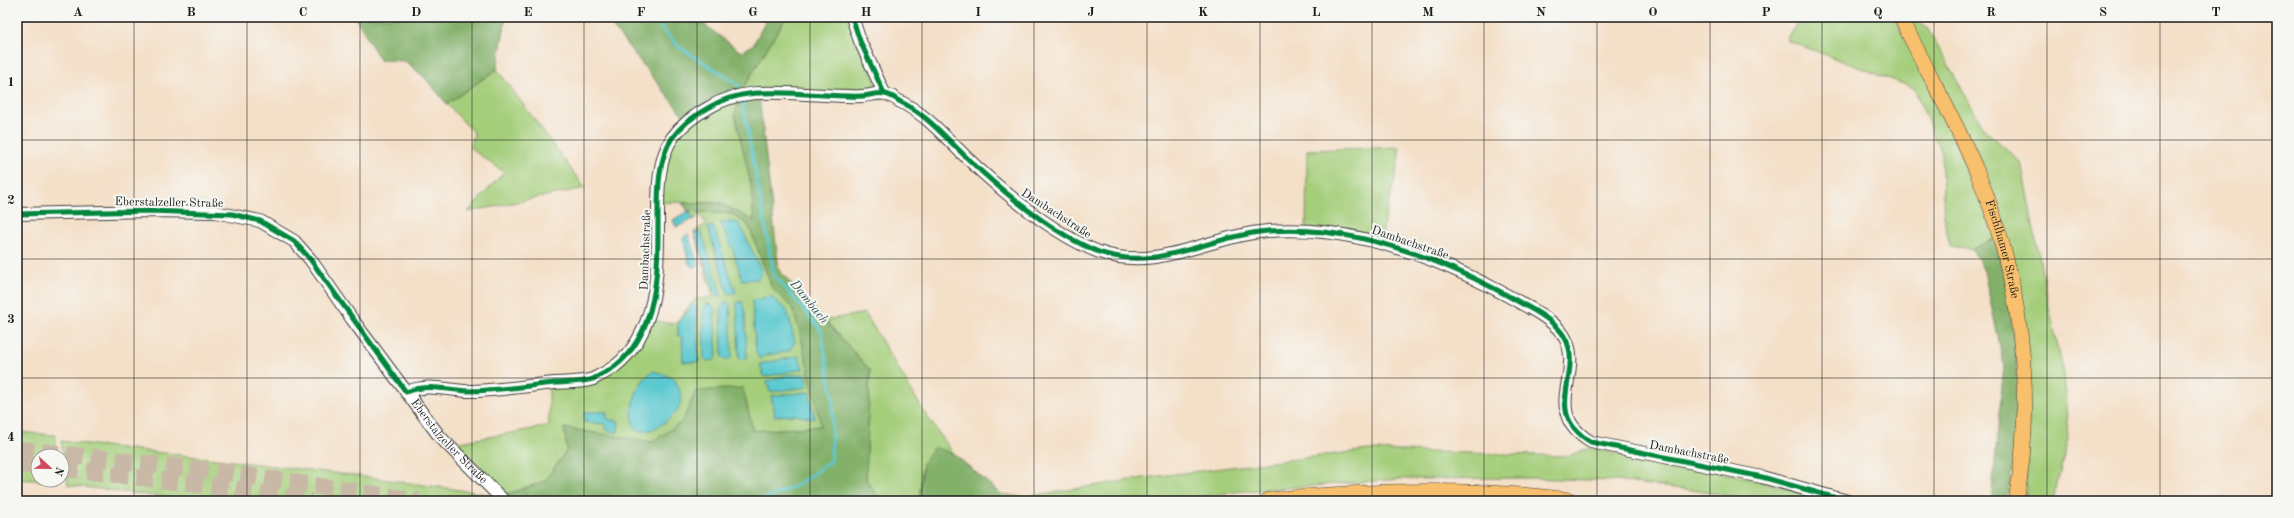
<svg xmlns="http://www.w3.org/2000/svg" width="2294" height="518" viewBox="0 0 2294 518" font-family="'Old Standard TT',serif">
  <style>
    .green { fill: #a4ce7a; stroke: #60754b }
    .forest { fill: #83b16a; stroke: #506643 }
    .water { fill: #5cc9d0; stroke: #3c7276 }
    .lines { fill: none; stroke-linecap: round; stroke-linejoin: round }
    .stream { stroke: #5cc9d0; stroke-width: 3 }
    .highway-tunnel { stroke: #c9b8a5; stroke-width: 17; stroke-dasharray: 17 8; stroke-linecap: butt }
    .minor-casing { stroke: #3c3936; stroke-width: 14 }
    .major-casing { stroke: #3c3936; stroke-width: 16 }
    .highway-casing { stroke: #3c3936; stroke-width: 18 }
    .minor { stroke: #fff; stroke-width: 12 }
    .major { stroke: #f8bf6c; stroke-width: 15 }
    .highway { stroke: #f8bf6c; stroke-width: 17 }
    .cycleway-casing { stroke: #f6f6f2; stroke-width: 8 }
    .cycleway { stroke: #00873e; stroke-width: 5 }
    .grid { fill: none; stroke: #1c1c1c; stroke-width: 1; stroke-opacity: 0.55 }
    .labels { text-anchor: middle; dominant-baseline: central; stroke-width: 4; stroke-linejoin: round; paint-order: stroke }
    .street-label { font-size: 12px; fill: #1c1c1c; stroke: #f6f6f2 }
    .water-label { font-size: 13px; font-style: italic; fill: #32595b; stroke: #f6f6f2 }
    .neatline { fill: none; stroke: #1c1c1c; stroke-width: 1.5 }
    .grid-label { font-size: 13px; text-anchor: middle; font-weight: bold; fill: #1c1c1c }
  </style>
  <rect width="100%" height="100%" fill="#f6f6f2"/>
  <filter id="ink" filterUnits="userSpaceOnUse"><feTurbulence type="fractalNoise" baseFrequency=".025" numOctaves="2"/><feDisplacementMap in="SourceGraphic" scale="8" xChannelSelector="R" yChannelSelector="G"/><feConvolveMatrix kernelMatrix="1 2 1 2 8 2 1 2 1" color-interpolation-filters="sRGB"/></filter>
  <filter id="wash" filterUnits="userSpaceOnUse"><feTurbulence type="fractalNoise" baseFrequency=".012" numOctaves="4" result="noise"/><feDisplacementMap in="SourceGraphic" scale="16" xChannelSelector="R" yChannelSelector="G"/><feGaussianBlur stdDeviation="0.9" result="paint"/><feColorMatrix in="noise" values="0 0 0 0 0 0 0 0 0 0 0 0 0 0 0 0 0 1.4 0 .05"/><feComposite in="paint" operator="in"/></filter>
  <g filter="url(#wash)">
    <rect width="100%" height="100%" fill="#f4dfc7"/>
    <path class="green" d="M 786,17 L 849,17 L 883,99 L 759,96 L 751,185 L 754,222 L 721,203 L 652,202 L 660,152 L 716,99 L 744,87 Z
      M 1801,17 L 1894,17 L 1959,144 L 1996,238 L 1972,249 L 1950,246 L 1944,220 L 1941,153 L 1914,88 L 1786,40 Z
      M 1906,17 L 1911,17 L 1926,26 L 1985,130 L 2021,162 L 2048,303 L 2064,373 L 2068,438 L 2053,501 L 2025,501 L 2029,415 L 2015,275 Z
      M 497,69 L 585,188 L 468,212 L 504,172 L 470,148 L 474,133 L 447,104 Z
      M 1400,147 L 1396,174 L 1381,237 L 1306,229 L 1307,150 Z
      M 688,211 L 732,214 L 749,226 L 772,288 L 792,307 L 799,329 L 822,426 L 753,431 L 696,391 L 682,422 L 652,442 L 564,428 L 567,450 L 545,481 L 505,495 L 455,443 L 549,426 L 549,379 C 562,378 580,379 592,375 C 617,365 629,341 642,319 L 675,324 L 694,300 L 713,297 L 694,232 L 706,224 L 700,215 L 694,219 Z
      M 865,313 L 926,415 L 954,454 L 934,448 L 923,463 L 919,501 L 881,501 L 866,479 L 870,370 L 825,320 Z
      M 17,432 L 55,435 L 56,456 L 38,456 L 38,480 L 58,480 L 58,482 L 17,479 Z
      M 61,441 L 360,476 L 489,494 L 497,501 L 194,501 L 68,485 Z
      M 1591,448 L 1616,454 L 1745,477 L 1831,501 L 1751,501 L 1713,493 L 1617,481 L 1528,478 L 1400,479 L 1233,492 L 1171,501 L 991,501 L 1001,494 L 1023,497 L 1143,478 L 1368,450 L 1567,456 Z"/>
    <path class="forest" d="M 355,17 L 506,17 L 506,18 L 497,69 L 447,104 L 424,77 L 405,61 L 380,60 Z
      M 605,17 L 694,17 L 741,52 L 753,45 L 768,17 L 786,17 L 744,87 L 716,99 L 685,118 Z
      M 759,96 L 779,270 L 870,370 L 866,479 L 881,501 L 909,501 L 512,501 L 505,495 L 545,481 L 567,450 L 564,428 L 652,442 L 682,422 L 696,391 L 743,388 L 753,431 L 821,426 L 799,329 L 792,308 L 772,288 L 749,226 L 732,214 L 688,211 L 682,203 L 721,203 L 754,221 L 751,185 L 735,115 L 739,98 Z
      M 1996,238 C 2012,308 2023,379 2016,450 C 2014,467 2009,484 2006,501 L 1991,501 L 2004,365 L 1984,271 L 1972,249 Z
      M 934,447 L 954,454 L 1001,494 L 991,501 L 919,501 L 923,463 Z"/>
    <path class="water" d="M 688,211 L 694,219 L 676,227 L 673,220 Z
      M 720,221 L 739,223 L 762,272 L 758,279 L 742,280 L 733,250 Z
      M 713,226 L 736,292 L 728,294 L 708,227 Z
      M 701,231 L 721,294 L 720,296 L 716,295 L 695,233 Z
      M 688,234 L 698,264 L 696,267 L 692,267 L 689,264 L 683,238 Z
      M 770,296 L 787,310 L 795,342 L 789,351 L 763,356 L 760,359 L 756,353 L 752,301 Z
      M 742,301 L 745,313 L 747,358 L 739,359 L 737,303 Z
      M 725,302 L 728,302 L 730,305 L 732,357 L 730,359 L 724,359 L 722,357 L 721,310 Z
      M 711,304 L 714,307 L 717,356 L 714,360 L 707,361 L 704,358 L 703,309 L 706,305 Z
      M 692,305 L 696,306 L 699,362 L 683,362 L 682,337 L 678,336 L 678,324 Z
      M 799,356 L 803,369 L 764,377 L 760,364 Z
      M 653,371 L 674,378 L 682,396 C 681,400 680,405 678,409 C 670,421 648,437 634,429 C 633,423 632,416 632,409 C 632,398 643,376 653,371 Z
      M 805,374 L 808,387 L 770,392 L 767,381 L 788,375 Z
      M 809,392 L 815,419 L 795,415 L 775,416 L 771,396 Z
      M 585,412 L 607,412 L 607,419 L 619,422 L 617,433 L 606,430 L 606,424 L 584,422 Z"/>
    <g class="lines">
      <path class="stream" d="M 651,17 L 679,47 L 736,83 L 739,87
        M 742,99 L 774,275 L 821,330 L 833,399 L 831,461 L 796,486 L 759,501"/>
    </g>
  </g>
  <g filter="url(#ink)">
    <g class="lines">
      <path class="highway-tunnel" d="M 17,449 L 223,472 L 419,501
        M 17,465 L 38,466
        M 62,468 L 219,487 L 311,501"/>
      <defs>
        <g id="minor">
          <path d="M 852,17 L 860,41 L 884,93"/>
          <path id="s1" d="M 17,214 L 150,211 L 215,212 L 260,221 L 294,241 L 310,259 L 352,319 L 440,437 L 504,501"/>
          <path d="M 406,392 C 430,383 444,390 468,391 C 496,391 526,386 554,383 C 566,382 581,383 593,379 C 599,376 608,371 614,367 C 660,332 658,266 658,214 C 658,189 658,160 672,138 C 681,126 695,115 708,108 C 739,89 772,92 807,94 C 825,95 844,97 862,96 C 869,96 878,92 885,94 C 890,95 895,98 899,101 C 926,114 944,136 965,156 C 999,189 1054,235 1099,252 C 1155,272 1204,239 1259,232 C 1351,221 1450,262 1528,307 C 1541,314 1556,323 1564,336 C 1586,372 1539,411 1591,442 L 1762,477 L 1847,501"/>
        </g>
        <g id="major">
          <path id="s2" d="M 1901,17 C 1925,69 1955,119 1977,172 C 2020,274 2036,392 2016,501"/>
        </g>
        <path id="highway" d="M 1269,501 C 1369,491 1469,488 1569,501"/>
      </defs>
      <use href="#minor" class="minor-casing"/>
      <use href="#major" class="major-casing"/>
      <use href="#highway" class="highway-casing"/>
      <use href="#minor" class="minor"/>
      <use href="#major" class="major"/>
      <use href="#highway" class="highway"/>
      <defs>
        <path id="cycleway" d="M 852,17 L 860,41 L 884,93
          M 17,214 L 150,211 L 232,214 L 260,221 L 294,241 L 310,259 L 406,392 C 430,383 444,390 468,391 C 496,391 526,386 554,383 C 566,382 581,383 593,379 C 599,376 608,371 614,367 C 660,332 658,266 658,214 C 658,189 658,160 672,138 C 681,126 695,115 708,108 C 739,89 772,92 807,94 C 825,95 844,97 862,96 C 869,96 878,92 885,94 C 890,95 895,98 899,101 C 926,114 944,136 965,156 C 999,189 1054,235 1099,252 C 1155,272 1204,239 1259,232 C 1351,221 1450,262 1528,307 C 1541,314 1556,323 1564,336 C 1586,372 1539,411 1591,442 L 1762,477 L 1847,501"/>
      </defs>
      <use href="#cycleway" class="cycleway-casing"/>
      <use href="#cycleway" class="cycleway"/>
    </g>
  </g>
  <path class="grid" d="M 134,17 L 134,501M 247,17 L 247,501M 360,17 L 360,501M 472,17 L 472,501M 584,17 L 584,501M 697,17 L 697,501M 810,17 L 810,501M 922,17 L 922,501M 1034,17 L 1034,501M 1147,17 L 1147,501M 1260,17 L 1260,501M 1372,17 L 1372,501M 1484,17 L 1484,501M 1597,17 L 1597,501M 1710,17 L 1710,501M 1822,17 L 1822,501M 1934,17 L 1934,501M 2047,17 L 2047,501M 2160,17 L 2160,501M 17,140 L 2277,140M 17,259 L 2277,259M 17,378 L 2277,378"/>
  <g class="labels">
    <g class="street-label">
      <text transform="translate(169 203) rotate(1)">Eberstalzeller Straße</text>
      <text transform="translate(1056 214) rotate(33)">Dambachstraße</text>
      <text transform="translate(1410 243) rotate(19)">Dambachstraße</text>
      <text transform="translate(646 250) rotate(-88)">Dambachstraße</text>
      <text stroke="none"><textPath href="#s2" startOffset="254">Fischlhamer Straße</textPath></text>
      <text stroke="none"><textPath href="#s1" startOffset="537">Eberstalzeller Straße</textPath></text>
      <text transform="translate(1689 453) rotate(11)">Dambachstraße</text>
    </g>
    <g class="water-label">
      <text transform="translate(809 302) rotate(51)">Dambach</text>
    </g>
  </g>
  <rect width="2294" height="518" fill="none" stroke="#f6f6f2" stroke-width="44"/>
  <g transform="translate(50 468) rotate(112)"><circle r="19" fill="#f6f6f2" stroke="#9f9f9c"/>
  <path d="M0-3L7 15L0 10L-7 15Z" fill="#d1495b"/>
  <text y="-6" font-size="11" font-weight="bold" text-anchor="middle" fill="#1c1c1c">N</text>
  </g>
  <rect x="22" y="22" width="2250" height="474" class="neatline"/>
  <g class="grid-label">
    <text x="78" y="16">A</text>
    <text x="191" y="16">B</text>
    <text x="303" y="16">C</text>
    <text x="416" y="16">D</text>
    <text x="528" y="16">E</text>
    <text x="641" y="16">F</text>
    <text x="753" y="16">G</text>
    <text x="866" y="16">H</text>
    <text x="978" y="16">I</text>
    <text x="1091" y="16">J</text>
    <text x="1203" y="16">K</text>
    <text x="1316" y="16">L</text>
    <text x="1428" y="16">M</text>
    <text x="1541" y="16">N</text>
    <text x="1653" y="16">O</text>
    <text x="1766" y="16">P</text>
    <text x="1878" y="16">Q</text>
    <text x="1991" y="16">R</text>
    <text x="2103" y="16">S</text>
    <text x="2216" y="16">T</text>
    <text x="11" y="86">1</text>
    <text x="11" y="204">2</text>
    <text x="11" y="323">3</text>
    <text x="11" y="441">4</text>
  </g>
</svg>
